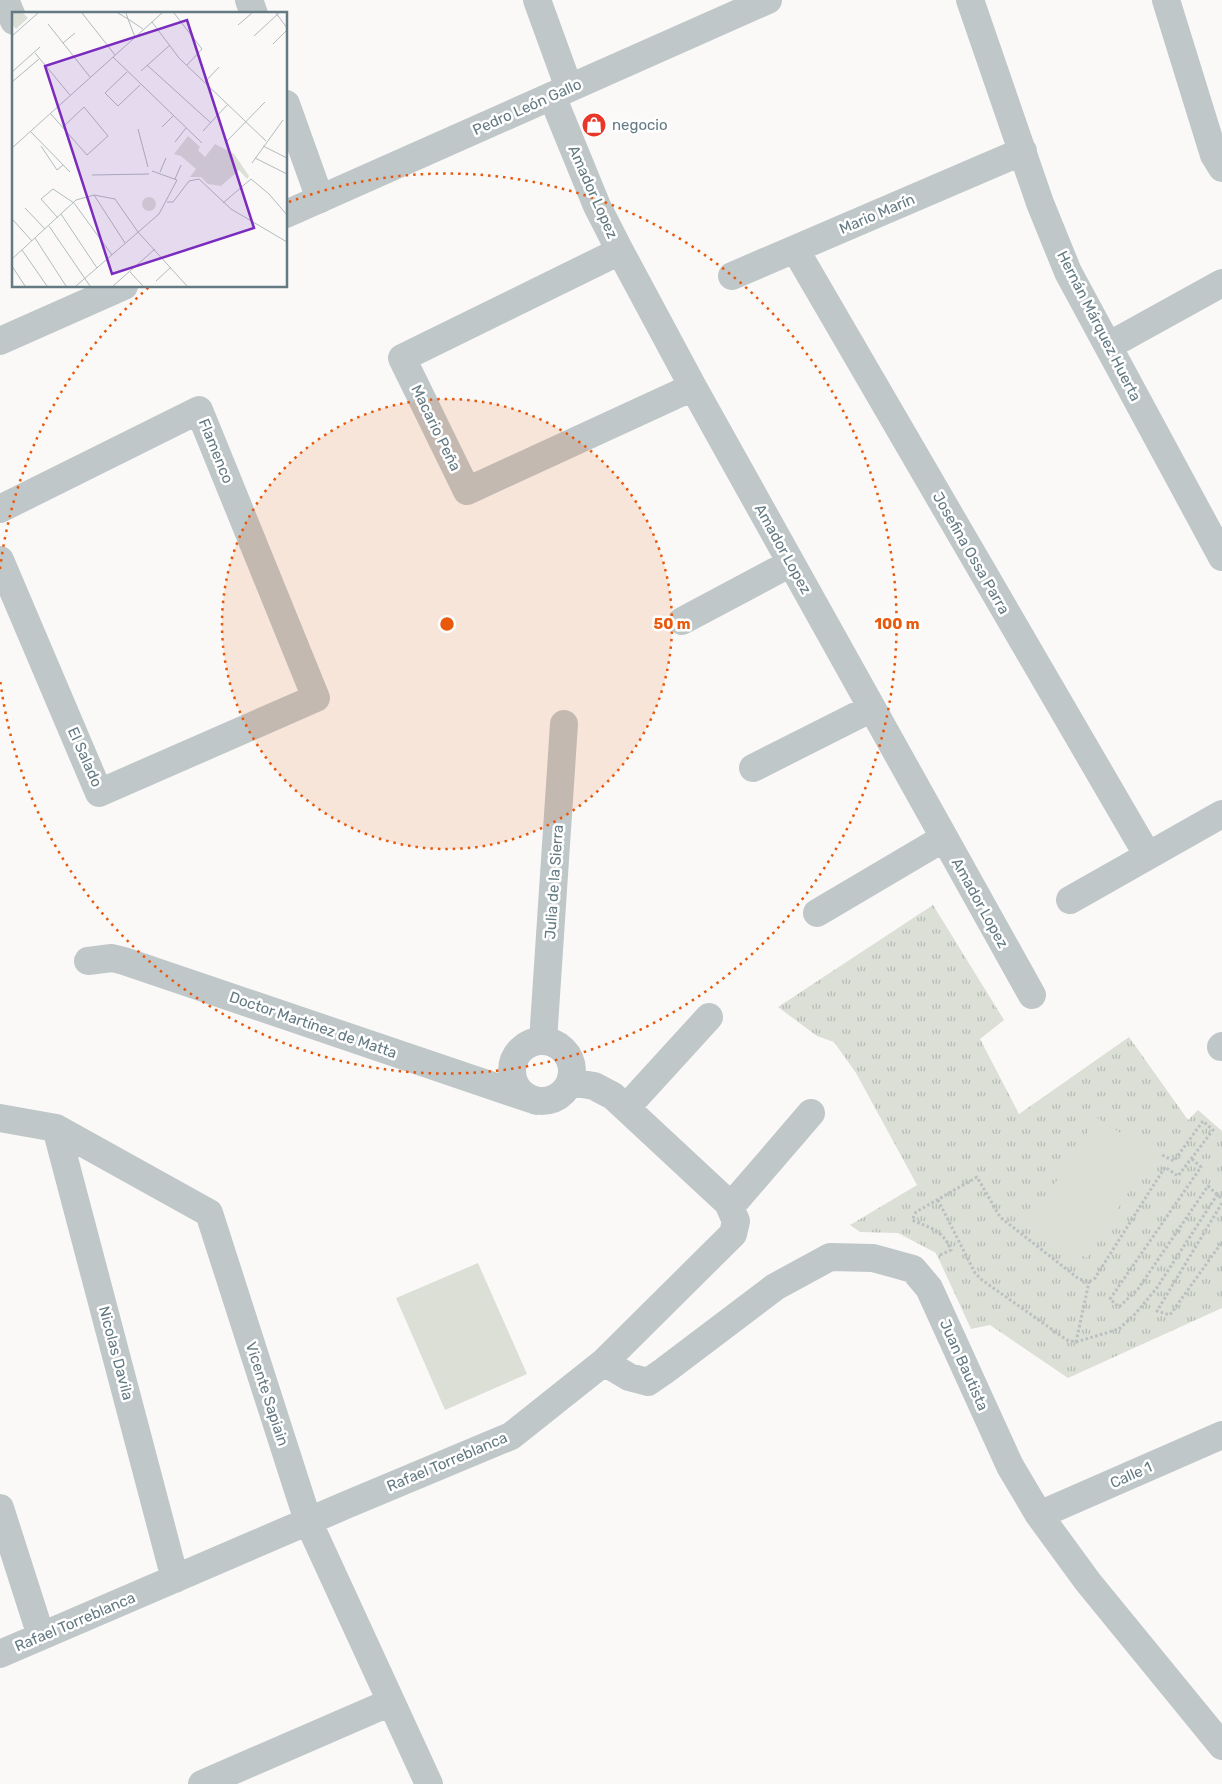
<svg xmlns="http://www.w3.org/2000/svg" width="1222" height="1784" viewBox="0 0 1222 1784" font-family="Rubik,sans-serif">
  <style>
    .grass { fill: url(#grass-tufts) }
    .pitch { fill: #dbdfd6 }
    .lines { fill: none; stroke-linecap: round; stroke-linejoin: round }
    .path { stroke: #babfc1; stroke-width: 3; stroke-dasharray: 2.5 2.5; stroke-linecap: butt }
    .minor { stroke: #c0c7c9; stroke-width: 28 }
    .tertiary { stroke: #c0c7c9; stroke-width: 28 }
    .ring { fill: none; stroke: #e8590c; stroke-width: 2.5; stroke-dasharray: 2.5 5 }
    .labels { text-anchor: middle; dominant-baseline: central; stroke-width: 5; stroke-linejoin: round; paint-order: stroke }
    .street-label { font-size: 15px; fill: #647a83; stroke: #fff }
    .poi-label { font-size: 15px; fill: #647a83; stroke: #fff; text-anchor: start }
    .inset-road { fill: none; stroke: #b0bbbe; stroke-width: 1 }
    .view { fill: #7b2cbf; fill-opacity: 0.15; stroke: #7b2cbf; stroke-width: 2.5 }
    .inset-edge { fill: none; stroke: #647a83; stroke-width: 2.5 }
    .centre { fill: #e8590c; stroke: #fff; stroke-width: 2.5 }
    .ring-label { font-size: 15px; text-anchor: middle; font-weight: bold; fill: #e8590c; stroke: #fff; stroke-width: 5; stroke-linejoin: round; paint-order: stroke }
  </style>
  <defs>
    <pattern id="grass-tufts" width="24" height="20" patternUnits="userSpaceOnUse" patternTransform="scale(1.25)"><rect width="24" height="20" fill="#dbdfd6"/><path d="M3 7l-1-3M5 7V3M7 7l1-3M15 17l-1-3M17 17v-4M19 17l1-3" fill="none" stroke="#b5bab3"/></pattern>
  </defs>
  <rect width="100%" height="100%" fill="#faf9f7"/>
  <path class="grass" d="M 933,905 L 1004,1020 L 980,1039 L 1019,1114 L 1129,1037 L 1188,1120 L 1198,1110 L 1222,1131 L 1222,1308 L 1068,1378 L 990,1325 L 971,1329 L 936,1253 L 898,1233 L 860,1232 L 850,1225 L 917,1185 L 856,1073 L 834,1042 L 817,1036 L 778,1007 Z"/>
  <path class="pitch" d="M 1097,1118 L 1153,1154 L 1086,1258 L 1030,1222 Z
    M 478,1263 L 527,1374 L 445,1410 L 396,1298 Z"/>
  <g class="lines">
    <path class="path" d="M 1192,1159 L 1201,1167 L 1110,1299 L 1119,1307 L 1138,1289 L 1208,1186 L 1222,1199
      M 938,1200 L 975,1273 L 982,1280 L 1067,1340 L 1076,1342 L 1119,1329 L 1135,1314 L 1156,1289 L 1217,1195
      M 1222,1203 L 1157,1311 L 1170,1315 L 1222,1242
      M 940,1255 L 951,1250 C 943,1230 930,1228 912,1220 L 916,1212 L 977,1177 L 1000,1217 L 1079,1279 L 1089,1282 L 1095,1278 L 1165,1167 L 1178,1176 L 1213,1130 L 1203,1121 L 1174,1161 L 1160,1154
      M 1076,1342 L 1089,1282"/>
    <path class="minor" d="M 5,0 L 14,21
      M 249,0 L 254,14
      M 537,0 L 569,88
      M 970,0 L 1040,203 L 1068,272 L 1222,557
      M 1166,0 L 1214,155 L 1222,168
      M 552,96 L 597,206 L 620,251 L 693,387 L 1032,995
      M 286,104 L 320,199
      M 795,249 L 1148,856
      M 620,251 L 402,358 L 467,491 L 693,387
      M 732,276 L 1023,151
      M 1108,346 L 1222,283
      M 0,509 L 199,410 L 316,698 L 99,793 L 0,560
      M 682,621 L 791,563
      M 753,768 L 872,708
      M 1070,900 L 1222,814
      M 817,913 L 944,838
      M 88,961 L 112,958 L 124,961 L 537,1101
      M 543,1041 L 564,724
      M512 1071a30 30 0 1 1 60 0a30 30 0 1 1-60 0Z
      M 1221,1047 L 1222,1046
      M 626,1108 L 709,1017
      M 0,1118 L 56,1128 L 209,1213 L 308,1521 L 429,1784
      M 56,1128 L 175,1579
      M 728,1203 L 737,1199 L 811,1113
      M 604,1362 L 629,1377 L 648,1382 L 664,1371 L 775,1287 L 830,1257 L 873,1258 L 913,1269 L 929,1288 L 1010,1466 L 1039,1515 L 1088,1582 L 1222,1746
      M 0,1508 L 41,1636
      M 1039,1515 L 1222,1435
      M 0,1654 L 346,1505 L 511,1436 L 604,1362 L 733,1234 L 736,1221 L 728,1203 L 613,1096 L 594,1086 L 570,1082
      M 202,1784 L 391,1702"/>
    <path class="tertiary" d="M 286,214 L 768,0
      M 0,341 L 124,286"/>
  </g>
  <circle cx="447" cy="624" r="225" fill="#e8590c" fill-opacity=".12"/>
  <g class="ring">
    <circle cx="447" cy="624" r="225"/>
    <path d="M0 569A450 450 0 0 1 149 287M289 202A450 450 0 1 1 0 679"/>
  </g>
  <defs>
    <symbol id="shop-disc" viewBox="-11 -11 22 22"><circle r="9.5" fill="#e83728" stroke="#fff"/><path d="M-5-2.5h2.3a2.7 3.5 0 0 1 5.4 0H5L5.5 6h-11ZM-1.5-2.5h3a1.5 2.3 0 0 0-3 0Z" fill="#fff"/></symbol>
  </defs>
  <g fill-rule="evenodd">
    <use href="#shop-disc" x="580" y="111" width="28" height="28"/>
  </g>
  <g class="labels">
    <g class="street-label">
      <text transform="translate(527 107) rotate(-24)">Pedro León Gallo</text>
      <text transform="translate(593 192) rotate(66)">Amador Lopez</text>
      <text transform="translate(877 214) rotate(-23)">Mario Marín</text>
      <text transform="translate(1099 326) rotate(63)">Hernán Márquez Huerta</text>
      <text transform="translate(436 428) rotate(64)">Macario Peña</text>
      <text transform="translate(216 451) rotate(68)">Flamenco</text>
      <text transform="translate(783 549) rotate(61)">Amador Lopez</text>
      <text transform="translate(971 553) rotate(60)">Josefina Ossa Parra</text>
      <text transform="translate(85 757) rotate(66)">El Salado</text>
      <text transform="translate(554 882) rotate(-86)">Julia de la Sierra</text>
      <text transform="translate(980 903) rotate(61)">Amador Lopez</text>
      <text transform="translate(313 1025) rotate(19)">Doctor Martínez de Matta</text>
      <text transform="translate(116 1353) rotate(75)">Nicolas Davila</text>
      <text transform="translate(964 1365) rotate(66)">Juan Bautista</text>
      <text transform="translate(267 1394) rotate(72)">Vicente Sapiain</text>
      <text transform="translate(447 1462) rotate(-23)">Rafael Torreblanca</text>
      <text transform="translate(1131 1475) rotate(-24)">Calle 1</text>
      <text transform="translate(75 1622) rotate(-23)">Rafael Torreblanca</text>
    </g>
    <g class="poi-label">
      <text x="612" y="125">negocio</text>
    </g>
  </g>
  <g transform="translate(12 12)">
    <rect width="275" height="275" fill="#faf9f7"/>
    <path d="M 0,1 L 11,1 L 16,6 L 4,17 L 0,12 ZM 176,124 L 188,135 L 186,138 L 193,145 L 203,132 L 222,142 L 237,164 L 235,167 L 227,158 L 209,174 L 196,172 L 189,165 L 178,165 L 184,157 L 169,144 L 162,142 Z" fill="#dbdfd6"/>
    <path d="M130 192a7 7 0 1 1 14 0a7 7 0 1 1-14 0Z" fill="#dbdfd6"/>
    <path class="inset-road" d="M 70,1 L 103,43M 106,1 L 116,7 L 114,1M 162,1 L 190,37 L 175,53M 264,1 L 275,16M 140,10 L 167,46 L 254,129M 36,12 L 78,65M 226,13 L 240,1M 0,24 L 26,1M 242,24 L 267,1M 123,25 L 116,7 L 131,17M 51,31 L 63,21M 261,32 L 275,18M 23,41 L 58,83M 101,45 L 190,131M 135,53 L 199,111M 129,59 L 158,33M 0,60 L 28,35M 115,60 L 93,81 L 106,94 L 128,73M 0,70 L 27,47M 193,70 L 207,55M 38,101 L 75,143 L 96,124 L 72,95 L 51,115M 150,115 L 161,104M 126,117 L 136,155M 18,119 L 58,160M 191,119 L 216,92M 163,130 L 174,116M 214,130 L 253,90M 29,134 L 45,158 L 51,153M 251,134 L 275,146M 0,136 L 150,1M 243,146 L 275,162M 240,151 L 271,108M 148,160 L 154,146M 80,163 L 137,162M 163,167 L 169,153M 82,183 L 113,231M 155,190 L 161,190 L 177,169 L 187,167 L 219,197 L 275,230M 211,191 L 239,167 L 257,182 L 275,203M 13,196 L 33,217M 49,202 L 85,256M 46,206 L 29,187 L 41,177 L 62,191 L 100,243M 1,208 L 20,229M 37,214 L 78,274M 23,226 L 54,274M 10,238 L 35,274M 0,247 L 64,188 L 82,183 L 103,187 L 126,220 L 175,274M 0,254 L 13,274M 118,260 L 131,274M 144,269 L 159,255M 64,274 L 147,202 L 165,168 L 140,159M 101,274 L 143,237"/>
    <path class="view" d="M 175,8 L 242,216 L 100,262 L 33,54 Z"/>
    <rect width="275" height="275" class="inset-edge"/>
  </g>
  <circle cx="447" cy="624" r="8" class="centre"/>
  <g class="ring-label">
    <text x="672" y="629">50 m</text>
    <text x="897" y="629">100 m</text>
  </g>
</svg>
